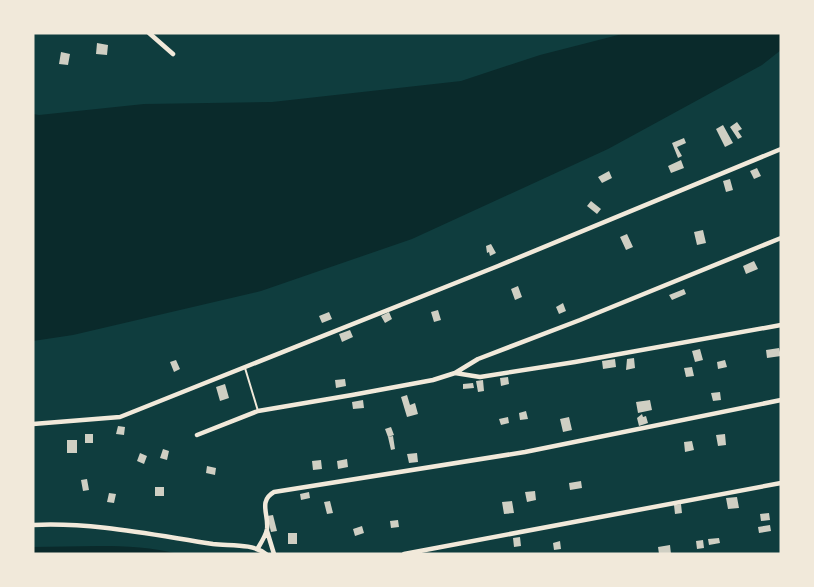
<svg xmlns="http://www.w3.org/2000/svg" width="814" height="587" viewBox="0 0 814 587" font-family="Spectral,serif">
  <style>
    .water { fill: #0a2a2b }
    .building { fill: #cfcfc3 }
    .lines { fill: none; stroke-linecap: round; stroke-linejoin: round }
    .service { stroke: #f1e9da; stroke-width: 2 }
    .minor { stroke: #f1e9da; stroke-width: 4.5 }
  </style>
  <rect width="100%" height="100%" fill="#0f3d3e"/>
  <path class="water" d="M 626,33 L 781,33 L 781,50 L 762,65 L 608,149 L 412,239 L 261,291 L 73,335 L 33,341 L 33,114 L 39,115 L 144,104 L 272,102 L 461,81 L 540,55 Z
    M 33,547 C 79,547 133,542 178,554 L 33,554 Z"/>
  <path class="building" d="M 97,43 L 108,45 L 107,55 L 96,54 Z
    M 61,52 L 70,54 L 68,65 L 59,64 Z
    M 737,122 L 742,129 L 738,131 L 742,137 L 738,139 L 730,127 Z
    M 723,125 L 733,143 L 725,147 L 716,129 Z
    M 684,138 L 686,143 L 677,147 L 682,156 L 678,158 L 672,143 Z
    M 681,160 L 684,168 L 671,173 L 668,166 Z
    M 757,168 L 761,176 L 754,179 L 750,171 Z
    M 609,171 L 612,178 L 602,183 L 598,177 Z
    M 730,179 L 733,190 L 726,192 L 723,181 Z
    M 591,201 L 601,209 L 597,214 L 587,206 Z
    M 703,230 L 706,243 L 697,245 L 694,232 Z
    M 627,234 L 633,247 L 626,250 L 620,237 Z
    M 491,244 L 496,253 L 490,256 L 489,252 L 487,253 L 486,246 Z
    M 754,261 L 758,269 L 746,274 L 743,266 Z
    M 518,286 L 522,297 L 515,300 L 511,289 Z
    M 684,289 L 686,294 L 672,300 L 669,295 Z
    M 563,303 L 566,311 L 559,314 L 556,307 Z
    M 438,310 L 441,320 L 434,322 L 431,312 Z
    M 329,312 L 332,319 L 322,323 L 319,316 Z
    M 389,312 L 392,319 L 385,323 L 381,316 Z
    M 350,330 L 353,337 L 342,342 L 339,334 Z
    M 779,348 L 781,356 L 767,358 L 766,350 Z
    M 700,349 L 703,360 L 695,362 L 692,351 Z
    M 634,358 L 635,368 L 626,370 L 627,359 Z
    M 615,359 L 616,367 L 603,369 L 602,361 Z
    M 176,360 L 180,369 L 174,372 L 170,362 Z
    M 725,360 L 727,367 L 718,369 L 717,362 Z
    M 692,367 L 694,376 L 686,377 L 684,368 Z
    M 508,377 L 509,384 L 501,386 L 500,378 Z
    M 345,379 L 346,386 L 336,388 L 335,380 Z
    M 483,380 L 484,391 L 478,392 L 476,381 Z
    M 473,383 L 474,388 L 463,389 L 463,384 Z
    M 225,384 L 229,398 L 220,401 L 216,387 Z
    M 720,392 L 721,400 L 713,401 L 711,393 Z
    M 407,395 L 410,405 L 415,403 L 418,414 L 407,417 L 401,397 Z
    M 363,400 L 364,408 L 353,409 L 352,402 Z
    M 650,400 L 652,410 L 638,413 L 636,402 Z
    M 526,411 L 528,419 L 520,420 L 519,413 Z
    M 642,414 L 643,417 L 646,416 L 648,423 L 639,426 L 637,418 Z
    M 508,417 L 509,423 L 501,425 L 499,419 Z
    M 569,417 L 572,430 L 563,432 L 560,419 Z
    M 118,426 L 125,427 L 124,435 L 116,434 Z
    M 391,427 L 394,435 L 388,437 L 385,429 Z
    M 85,434 L 93,434 L 93,443 L 85,443 Z
    M 725,434 L 726,445 L 718,446 L 716,435 Z
    M 393,436 L 395,449 L 391,450 L 388,437 Z
    M 67,440 L 77,440 L 77,453 L 67,453 Z
    M 692,441 L 694,450 L 685,452 L 684,442 Z
    M 163,449 L 169,451 L 167,460 L 160,458 Z
    M 140,453 L 147,456 L 144,464 L 137,461 Z
    M 417,453 L 418,462 L 409,463 L 407,454 Z
    M 347,459 L 348,467 L 338,469 L 337,461 Z
    M 321,460 L 322,469 L 313,470 L 312,461 Z
    M 207,466 L 216,468 L 215,475 L 206,473 Z
    M 87,479 L 89,490 L 83,491 L 81,480 Z
    M 581,481 L 582,488 L 570,490 L 569,483 Z
    M 155,487 L 164,487 L 164,496 L 155,496 Z
    M 535,491 L 536,500 L 527,502 L 525,492 Z
    M 309,492 L 310,498 L 301,500 L 300,494 Z
    M 109,493 L 116,494 L 114,503 L 107,502 Z
    M 737,497 L 739,508 L 728,509 L 726,498 Z
    M 330,501 L 333,513 L 327,514 L 324,502 Z
    M 512,501 L 514,513 L 504,514 L 502,502 Z
    M 681,504 L 682,513 L 675,514 L 674,505 Z
    M 769,513 L 770,520 L 761,521 L 760,514 Z
    M 273,515 L 277,531 L 271,532 L 267,516 Z
    M 398,520 L 399,527 L 391,528 L 390,521 Z
    M 770,525 L 771,531 L 759,533 L 758,527 Z
    M 362,526 L 364,533 L 355,536 L 353,529 Z
    M 288,533 L 297,533 L 297,544 L 288,544 Z
    M 520,537 L 521,546 L 514,547 L 513,538 Z
    M 719,538 L 720,543 L 709,545 L 708,539 Z
    M 703,540 L 704,548 L 697,549 L 696,541 Z
    M 560,541 L 561,549 L 554,550 L 553,543 Z
    M 670,545 L 671,554 L 659,554 L 658,547 Z"/>
  <g class="lines">
    <path class="service" d="M 245,368 L 258,411"/>
    <path class="minor" d="M 149,33 L 173,54
      M 455,373 L 480,377 L 575,362 L 781,325
      M 33,424 L 120,417 L 498,266 L 781,149
      M 197,435 L 258,411 L 352,395 L 433,380 L 455,373 L 478,359 L 580,320 L 781,238
      M 33,525 C 93,522 153,535 213,544 C 230,546 252,543 266,554
      M 267,531 L 274,554
      M 258,548 C 261,543 266,535 267,529 C 269,515 258,501 274,492 L 525,452 L 781,400
      M 404,554 L 781,483"/>
  </g>
  <rect width="814" height="587" fill="none" stroke="#f1e9da" stroke-width="69"/>
</svg>
